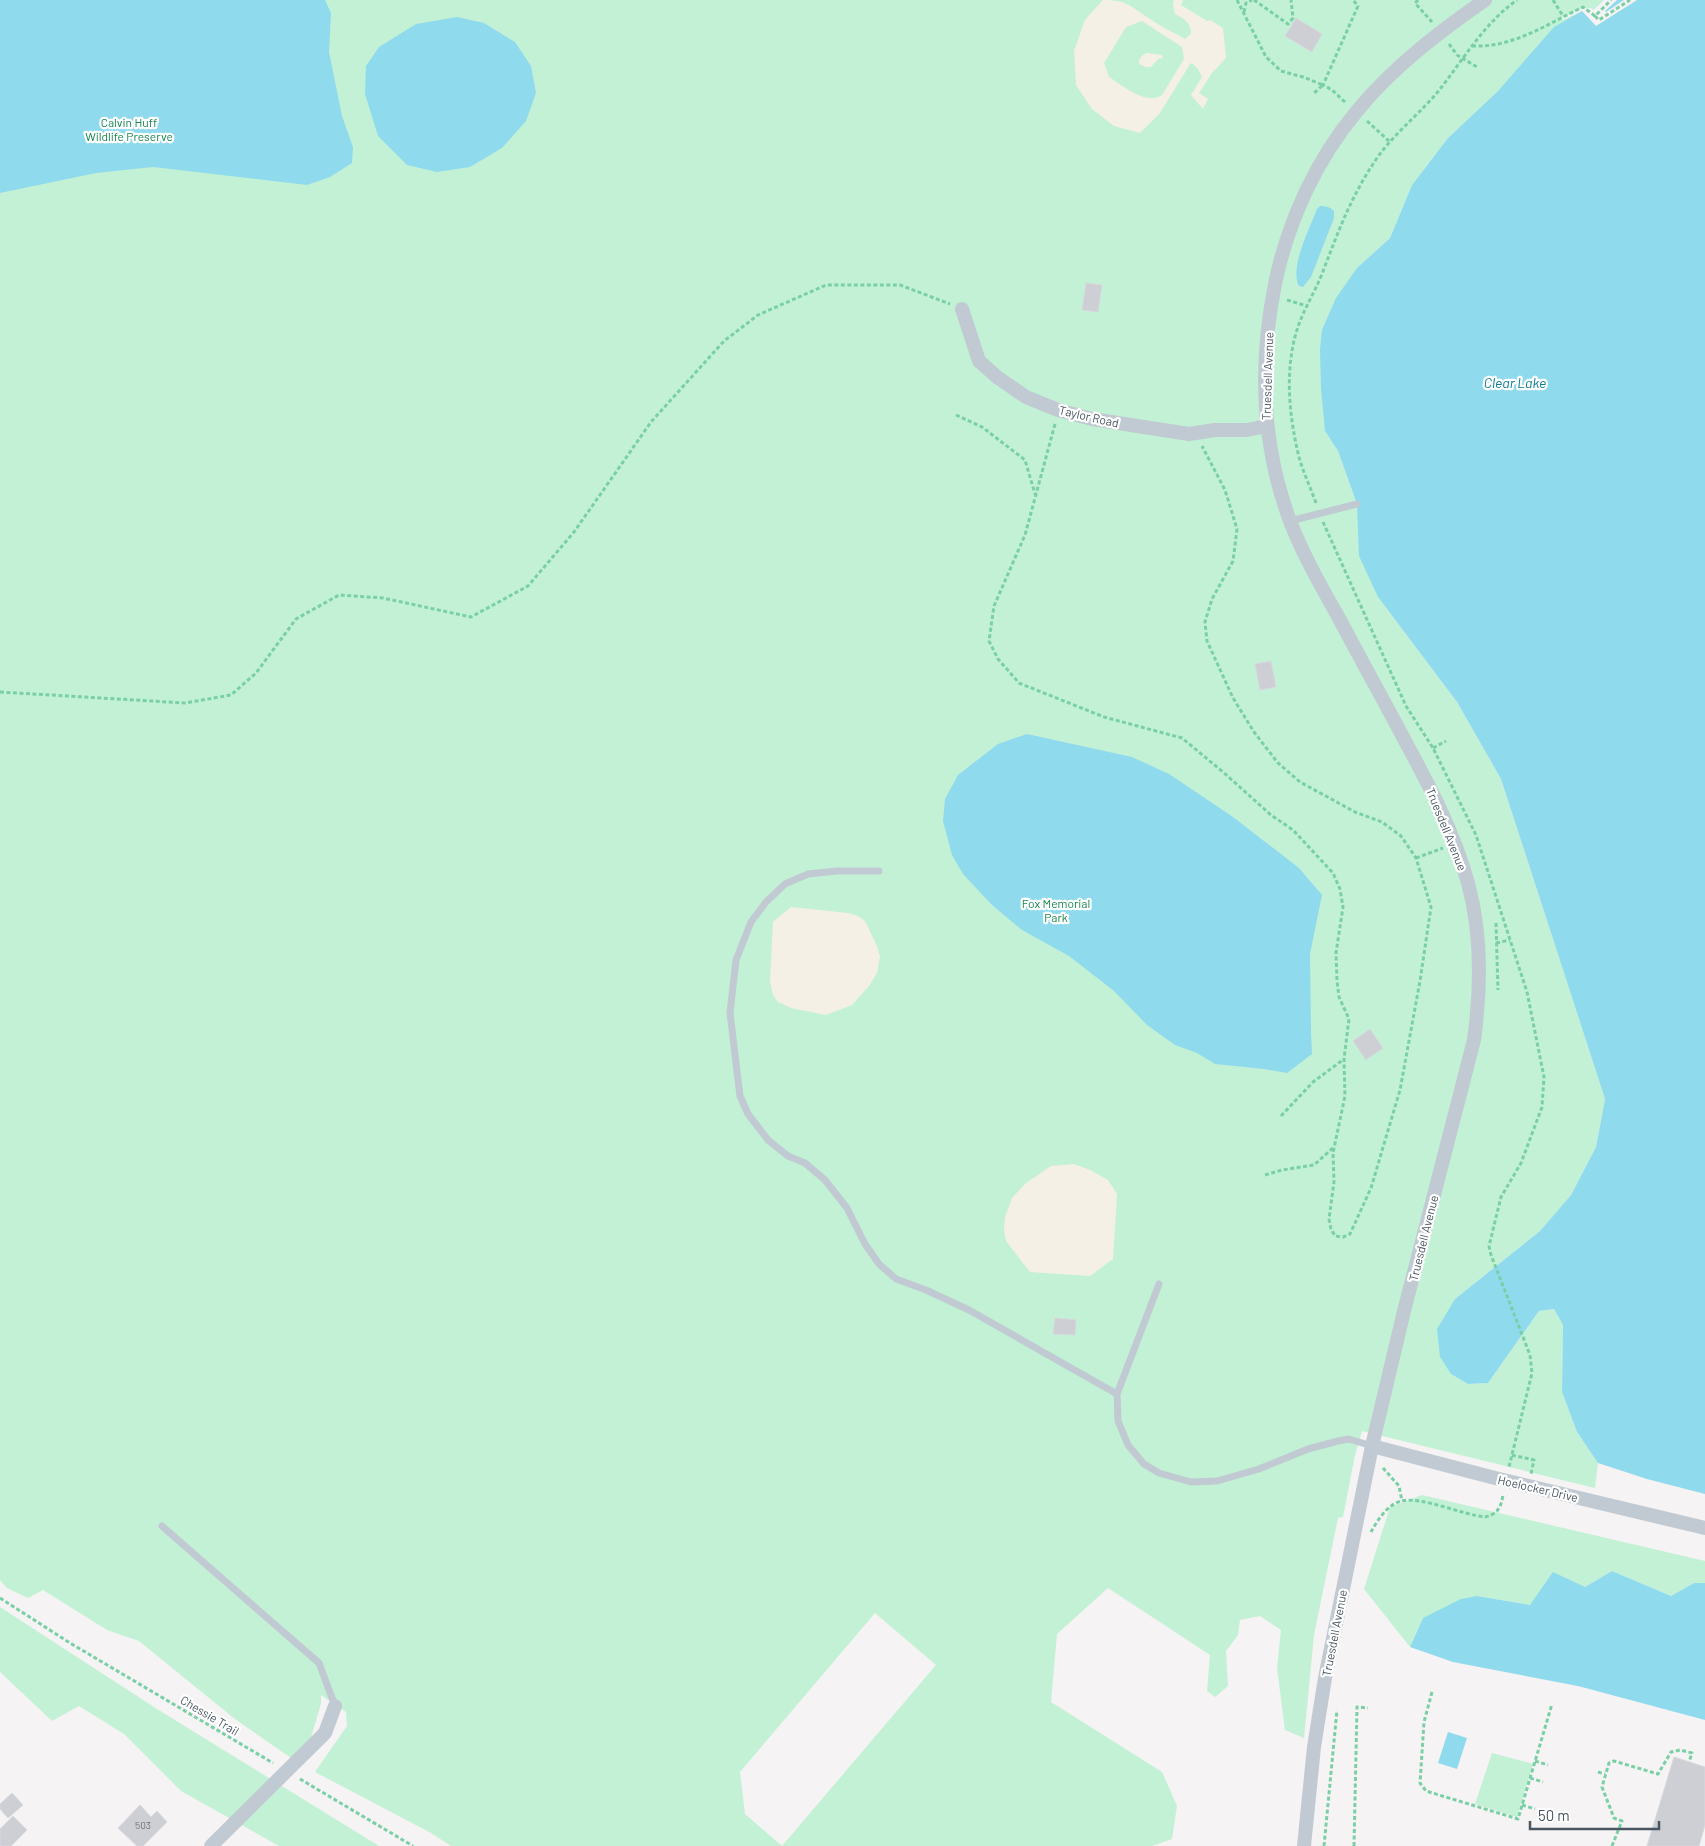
<svg xmlns="http://www.w3.org/2000/svg" width="1705" height="1846" viewBox="0 0 1705 1846" font-family="Barlow,sans-serif">
  <style>
    .green { fill: #c3f1d5; fill-rule: evenodd }
    .sand { fill: #f5f0e5; fill-rule: evenodd }
    .water { fill: #90daee }
    .pier { fill: #f5f3f3 }
    .building { fill: #cdcfd5; stroke: #d7d9de }
    .lines { fill: none; stroke-linecap: round; stroke-linejoin: round }
    .path { stroke: #7ad0a6; stroke-width: 3; stroke-dasharray: 4 2.5; stroke-linecap: butt }
    .lane { stroke: #c1cad2; stroke-width: 7 }
    .street { stroke: #c1cad2; stroke-width: 14 }
    .labels { text-anchor: middle; dominant-baseline: central; stroke-width: 4.5; stroke-linejoin: round; paint-order: stroke }
    .number-label { font-size: 10px; fill: #6b747e }
    .park-label { font-size: 12px; fill: #17864f; stroke: #fff }
    .street-label { font-size: 12px; fill: #4a5661; stroke: #fff }
    .water-label { font-size: 14px; font-style: italic; fill: #0c7c9b; stroke: #fff }
  </style>
  <rect width="100%" height="100%" fill="#f5f3f3"/>
  <path class="green" d="M 0,0 L 1637,0 L 1498,91 L 1448,138 L 1412,185 L 1390,238 L 1357,268 L 1325,431 L 1338,451 L 1357,504 L 1378,597 L 1457,702 L 1501,779 L 1605,1099 L 1596,1147 L 1571,1195 L 1540,1231 L 1455,1299 L 1451,1374 L 1468,1384 L 1488,1383 L 1539,1311 L 1554,1309 L 1563,1325 L 1562,1392 L 1577,1432 L 1598,1463 L 1595,1488 L 1362,1431 L 1355,1455 L 1343,1517 L 1338,1518 L 1314,1635 L 1304,1738 L 1285,1730 L 1277,1668 L 1281,1630 L 1260,1616 L 1240,1620 L 1238,1635 L 1226,1651 L 1228,1686 L 1215,1697 L 1207,1691 L 1210,1655 L 1108,1588 L 1057,1634 L 1051,1702 L 1162,1772 L 1177,1806 L 1172,1839 L 1152,1846 L 451,1846 L 431,1833 L 315,1772 L 347,1726 L 346,1712 L 321,1695 L 321,1704 L 311,1737 L 291,1758 L 235,1719 L 139,1641 L 107,1630 L 43,1590 L 28,1598 L 7,1588 L 0,1580 ZM 875,1613 L 936,1665 L 782,1846 L 745,1814 L 740,1772 Z
    M 1422,1495 L 1705,1561 L 1705,1583 L 1694,1583 L 1671,1596 L 1612,1571 L 1585,1587 L 1530,1605 L 1477,1596 L 1423,1618 L 1410,1647 L 1364,1589 L 1390,1507 Z
    M 0,1607 L 157,1709 L 379,1846 L 279,1846 L 181,1791 L 124,1734 L 79,1706 L 52,1721 L 0,1672 Z
    M 1492,1753 L 1533,1764 L 1517,1817 L 1475,1804 Z"/>
  <path class="sand" d="M 1103,0 C 1128,0 1131,7 1150,19 C 1161,27 1173,32 1185,39 L 1191,34 C 1191,23 1185,19 1175,14 L 1173,5 L 1174,0 L 1183,0 L 1181,5 L 1207,21 L 1210,20 L 1223,28 L 1226,58 L 1212,73 L 1199,93 L 1208,99 L 1203,109 L 1191,95 L 1202,77 L 1198,69 L 1192,63 L 1190,64 L 1160,113 L 1140,133 L 1114,126 L 1092,109 L 1076,85 L 1074,51 L 1085,20 ZM 1142,21 L 1182,47 L 1184,59 L 1162,95 C 1146,106 1122,85 1109,77 L 1104,63 L 1126,27 Z
    M 1147,53 L 1162,55 L 1163,58 L 1158,59 L 1151,67 L 1146,67 L 1139,64 C 1139,58 1142,55 1147,53 Z
    M 791,907 L 848,913 L 858,916 L 865,921 L 877,946 L 880,957 L 877,973 L 869,986 L 852,1005 L 826,1015 L 791,1008 L 778,1002 L 773,995 L 770,981 L 773,922 Z
    M 1074,1164 L 1090,1170 L 1108,1180 L 1117,1194 L 1113,1259 L 1090,1276 L 1030,1272 L 1006,1241 L 1004,1230 L 1005,1217 L 1012,1198 L 1026,1183 L 1051,1166 Z"/>
  <path class="water" d="M 0,0 L 325,0 L 331,13 L 329,52 L 342,116 L 353,147 L 352,163 L 330,177 L 307,185 L 153,167 L 96,173 L 0,193 Z
    M 1604,0 L 1705,0 L 1705,1494 L 1647,1479 L 1598,1463 L 1577,1432 L 1562,1392 L 1563,1325 L 1554,1309 L 1539,1311 L 1488,1383 L 1468,1384 L 1451,1374 L 1440,1357 L 1437,1329 L 1455,1299 L 1540,1231 L 1571,1195 L 1596,1147 L 1605,1099 L 1501,779 L 1457,702 L 1378,597 L 1359,556 L 1357,504 L 1338,451 L 1325,431 L 1321,389 L 1320,349 L 1322,330 L 1336,298 L 1357,268 L 1390,238 L 1412,185 L 1448,138 L 1498,91 L 1554,27 L 1582,11 L 1593,10 Z
    M 457,17 L 484,23 L 515,42 L 531,66 L 536,93 L 526,121 L 502,148 L 470,167 L 437,172 L 407,165 L 378,136 L 365,94 L 366,66 L 379,47 L 416,24 Z
    M 1320,206 C 1326,206 1330,207 1334,211 L 1334,218 L 1311,277 L 1303,287 L 1299,286 C 1289,268 1310,228 1317,209 Z
    M 1027,734 L 1132,757 L 1169,774 L 1233,817 L 1299,868 L 1322,895 L 1310,954 L 1311,1032 L 1312,1054 L 1287,1073 L 1264,1069 L 1215,1064 L 1197,1053 L 1175,1045 L 1147,1025 L 1114,991 L 1069,956 L 1022,930 L 992,905 L 963,874 L 952,855 L 943,821 L 945,799 L 958,775 L 998,744 Z
    M 1612,1571 L 1671,1596 L 1694,1583 L 1705,1583 L 1705,1720 L 1578,1686 L 1453,1662 L 1410,1647 L 1423,1618 L 1461,1599 L 1477,1596 L 1530,1605 L 1553,1572 L 1585,1587 Z
    M 1448,1732 L 1467,1738 L 1457,1769 L 1438,1763 Z"/>
  <path class="pier" d="M 1604,0 L 1617,0 L 1605,11 L 1606,12 L 1624,0 L 1637,0 L 1596,26 L 1582,11 L 1563,20 L 1562,18 L 1581,9 L 1591,8 L 1593,10 Z"/>
  <path class="building" d="M 1296,18 L 1322,34 L 1312,52 L 1285,36 Z
    M 1086,283 L 1102,285 L 1098,312 L 1082,310 Z
    M 1271,661 L 1276,687 L 1260,690 L 1255,664 Z
    M 1370,1029 L 1383,1048 L 1366,1060 L 1353,1041 Z
    M 1055,1318 L 1076,1320 L 1075,1335 L 1053,1334 Z
    M 1674,1757 L 1705,1767 L 1705,1825 L 1699,1846 L 1647,1846 Z
    M 12,1793 L 23,1805 L 8,1818 L 0,1809 L 0,1804 Z
    M 140,1805 L 151,1817 L 157,1811 L 167,1822 L 143,1846 L 137,1846 L 118,1828 Z
    M 13,1816 L 27,1830 L 11,1846 L 0,1846 L 0,1829 Z"/>
  <g class="lines">
    <path class="path" d="M 1237,0 L 1266,57 L 1281,71 L 1303,77 L 1323,85 L 1313,94
      M 1254,0 L 1288,24 L 1293,18 L 1291,0
      M 1418,0 L 1415,3 L 1432,22
      M 1553,0 L 1563,16
      M 1244,12 L 1246,3 L 1252,0
      M 1595,16 L 1599,20 L 1630,0
      M 1449,44 L 1457,55 L 1477,67
      M 1472,46 C 1513,48 1547,24 1583,7 L 1595,16 L 1611,0
      M 1345,102 L 1332,90 L 1323,85 L 1358,6 L 1353,0
      M 1367,121 L 1390,142
      M 1287,300 L 1307,306
      M 956,415 L 982,427 L 1025,460 L 1035,494
      M 1055,424 L 1025,535 L 994,606 L 989,641 L 998,659 L 1019,683 L 1104,717 L 1182,738 L 1223,772 L 1271,815 L 1293,830 L 1333,873 L 1340,889 L 1343,907 L 1336,953 L 1337,981 L 1339,997 L 1349,1019 L 1344,1059 L 1345,1096 L 1333,1153 L 1334,1182 L 1329,1219 L 1331,1229 L 1335,1236 L 1343,1237 L 1350,1234 L 1371,1188 L 1400,1090 L 1420,981 L 1431,907 L 1416,858 L 1401,836 L 1382,822 L 1355,812 L 1300,782 L 1278,763 L 1254,732 L 1233,698 L 1207,641 L 1205,622 L 1212,599 L 1233,561 L 1237,529 L 1225,490 L 1202,446
      M 1316,503 C 1310,486 1302,470 1298,453 C 1289,414 1285,372 1296,333 C 1302,312 1314,294 1322,274 C 1338,232 1351,196 1377,158 C 1394,134 1417,116 1436,94 C 1463,61 1482,25 1517,0
      M 1323,522 L 1406,706 L 1433,748 L 1476,835 L 1527,992 L 1544,1077 L 1542,1107 L 1521,1163 L 1501,1197 L 1489,1246 L 1491,1255 L 1530,1355 L 1532,1373 L 1509,1467
      M 0,692 L 185,703 L 231,695 L 256,673 L 296,619 L 339,595 L 383,598 L 471,617 L 528,586 L 574,532 L 651,422 L 724,341 L 758,315 L 826,285 L 900,285 L 950,304
      M 1433,748 L 1446,741
      M 1416,858 L 1443,848
      M 1496,923 L 1498,990
      M 1496,943 L 1510,940
      M 1281,1116 L 1313,1082 L 1344,1059
      M 1265,1175 L 1282,1170 L 1314,1165 L 1334,1147
      M 1512,1455 L 1534,1460 L 1531,1474
      M 1383,1468 L 1399,1486 L 1402,1501
      M 1371,1532 C 1377,1521 1387,1505 1401,1501 C 1422,1496 1463,1515 1485,1517 C 1498,1514 1501,1507 1503,1495
      M 0,1598 L 70,1643 L 273,1763
      M 1432,1692 L 1424,1722 L 1420,1783 L 1426,1791 L 1518,1819 L 1552,1704
      M 1535,1761 L 1548,1765
      M 1598,1772 L 1605,1774
      M 1530,1778 L 1543,1782
      M 300,1779 L 413,1846
      M 1522,1805 L 1535,1809
      M 1324,1846 L 1337,1710
      M 1354,1846 L 1357,1707 L 1368,1708
      M 1612,1846 L 1622,1821 L 1614,1818 L 1602,1787 L 1609,1763 L 1614,1761 L 1658,1774 L 1671,1752 L 1680,1750 L 1692,1753 L 1689,1762"/>
    <path class="lane" d="M 1290,521 L 1357,504
      M 879,871 L 837,871 L 808,874 L 785,884 L 766,902 L 751,922 L 736,960 L 730,1013 L 740,1096 L 748,1114 L 768,1140 L 788,1156 L 805,1163 L 825,1180 L 847,1208 L 865,1244 L 879,1264 L 896,1279 L 926,1290 L 969,1310 L 1117,1394
      M 1159,1284 L 1117,1394 L 1118,1421 L 1128,1445 L 1144,1464 L 1159,1473 L 1191,1482 L 1217,1481 L 1259,1469 L 1308,1449 L 1338,1441 L 1349,1439 L 1372,1446
      M 162,1526 L 319,1663 L 335,1706"/>
    <path class="street" d="M 962,309 L 979,361 L 997,377 L 1026,397 L 1058,410 L 1092,419 L 1189,434 L 1215,430 L 1247,430 L 1266,426
      M 1372,1446 L 1495,1478 L 1705,1528
      M 211,1846 L 325,1733 L 335,1706
      M 1304,1846 L 1314,1747 L 1325,1678 L 1372,1446 L 1404,1311 L 1474,1040 C 1481,989 1482,934 1468,883 C 1454,832 1429,785 1404,739 C 1383,699 1361,660 1340,620 C 1322,588 1303,555 1290,521 C 1261,443 1259,364 1275,284 C 1288,221 1316,160 1357,111 C 1393,67 1439,32 1485,0"/>
  </g>
  <g class="labels">
    <g class="number-label">
      <text x="143" y="1825">503</text>
    </g>
    <g class="park-label">
      <text x="129" y="122">Calvin Huff<tspan x="129" dy="14">Wildlife Preserve</tspan></text>
      <text x="1056" y="903">Fox Memorial<tspan x="1056" dy="14">Park</tspan></text>
    </g>
    <g class="street-label">
      <text transform="translate(1267 376) rotate(-88)">Truesdell Avenue</text>
      <text transform="translate(1089 416) rotate(13)">Taylor Road</text>
      <text transform="translate(1447 829) rotate(68)">Truesdell Avenue</text>
      <text transform="translate(1423 1238) rotate(-76)">Truesdell Avenue</text>
      <text transform="translate(1538 1488) rotate(13)">Hoelocker Drive</text>
      <text transform="translate(1334 1633) rotate(-79)">Truesdell Avenue</text>
      <text transform="translate(210 1715) rotate(31)">Chessie Trail</text>
    </g>
    <g class="water-label">
      <text x="1515" y="382">Clear Lake</text>
    </g>
  </g>
  <path d="M1530 1821v8h129v-8" fill="none" stroke="#4a5661" stroke-width="2.5"/>
  <text x="1538" y="1821" font-size="15" fill="#4a5661" stroke="#ffffff" stroke-width="4" paint-order="stroke">50 m</text>
</svg>
